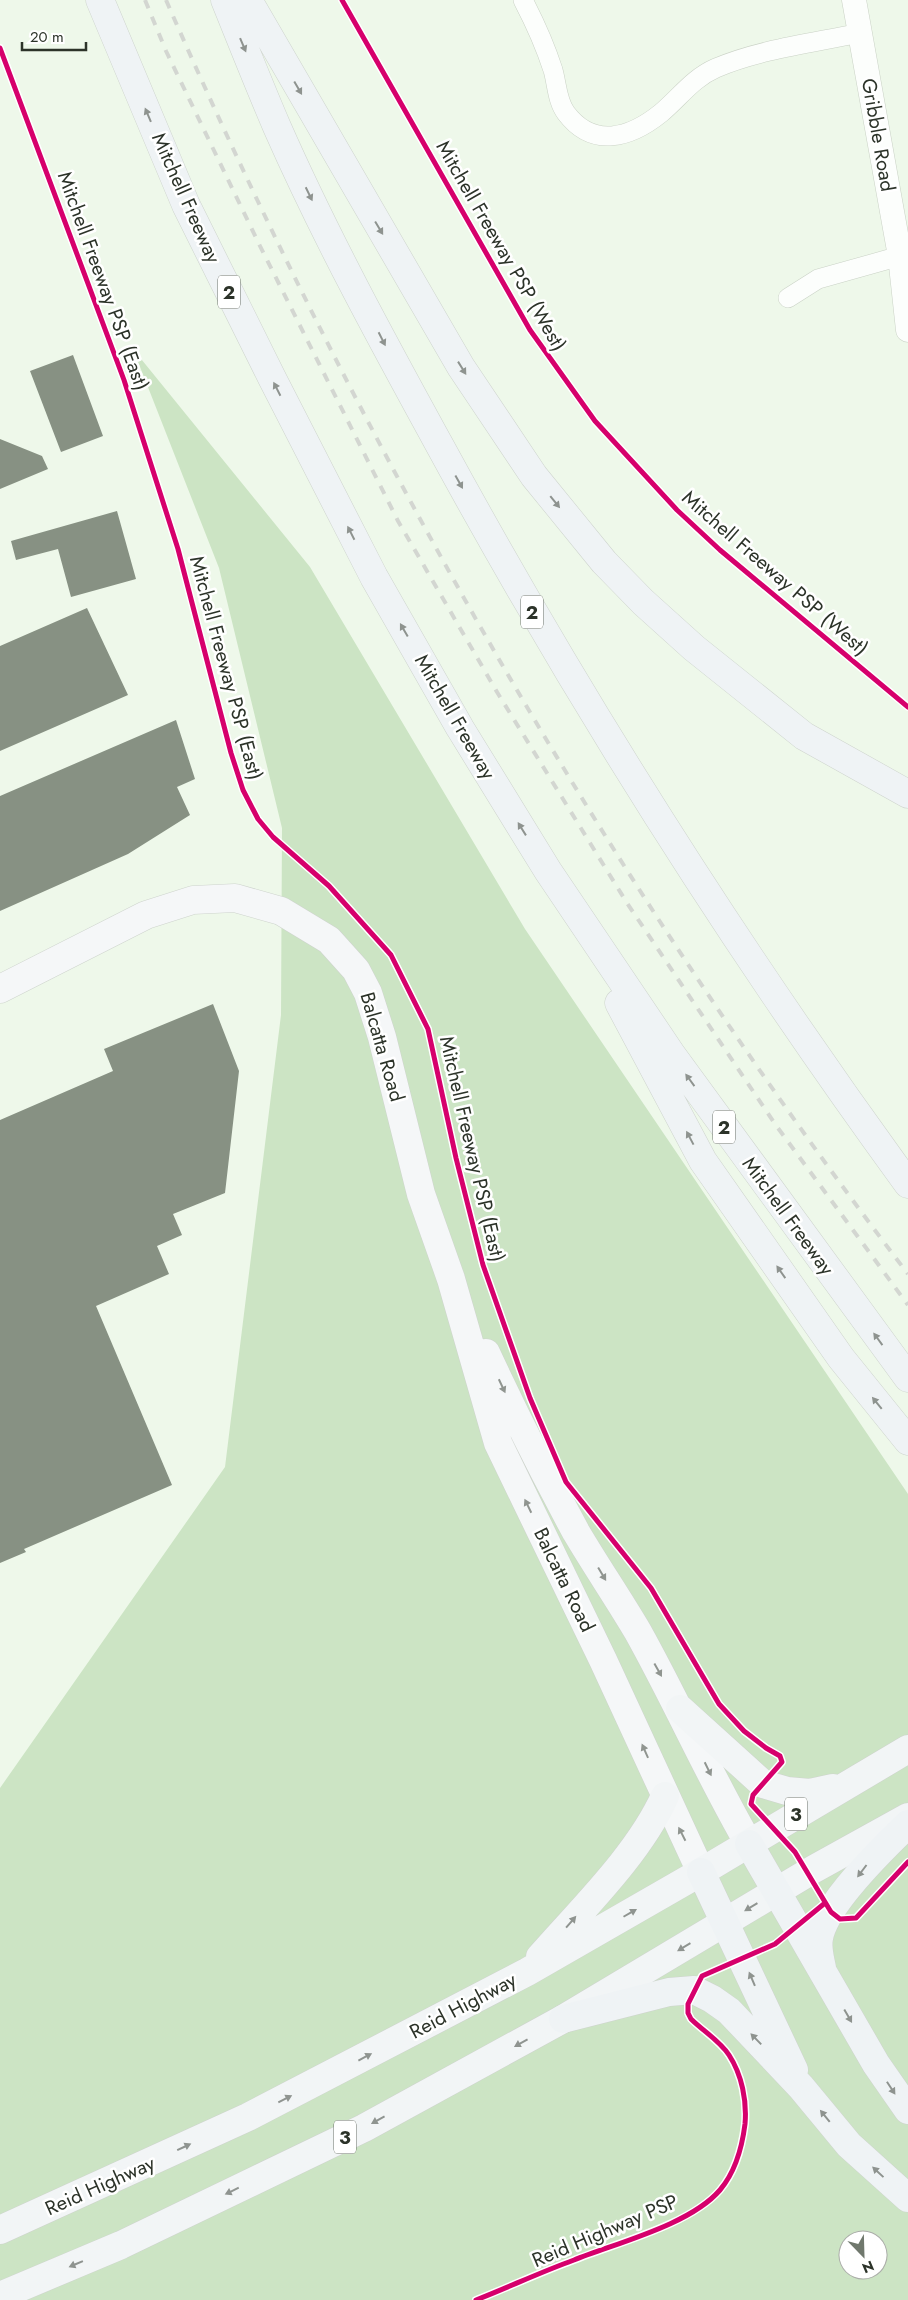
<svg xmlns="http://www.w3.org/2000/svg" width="908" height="2300" viewBox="0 0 908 2300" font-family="Jost,sans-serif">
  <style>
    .forest { fill: #cce4c4; fill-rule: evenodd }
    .building { fill: #879183 }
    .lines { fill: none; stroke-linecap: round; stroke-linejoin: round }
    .minor-casing { stroke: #cad2c6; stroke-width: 20 }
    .tertiary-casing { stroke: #cad2c6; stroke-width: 25 }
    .primary-casing { stroke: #ced4cd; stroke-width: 29 }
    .trunk-casing { stroke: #ced4cd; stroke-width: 29 }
    .motorway-casing { stroke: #ced4cd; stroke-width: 29 }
    .minor { stroke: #fcfefc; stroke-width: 19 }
    .tertiary { stroke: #fcfefc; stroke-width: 24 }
    .primary { stroke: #f5f7f8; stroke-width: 28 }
    .trunk { stroke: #f2f5f6; stroke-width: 28 }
    .motorway { stroke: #eff3f5; stroke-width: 28 }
    .rail { stroke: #d3d6d1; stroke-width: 4; stroke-dasharray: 9 9; stroke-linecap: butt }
    .cycleway-casing { stroke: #fff; stroke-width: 8 }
    .cycleway { stroke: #d6006c; stroke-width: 5 }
    .oneway { fill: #8e938f }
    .oneway2 { fill: #909590 }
    .oneway3 { fill: #8f9490 }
    .labels { text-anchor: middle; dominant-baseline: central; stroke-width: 5; stroke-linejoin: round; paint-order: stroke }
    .shield { fill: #fff; stroke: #6b7069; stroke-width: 1 }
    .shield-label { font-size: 19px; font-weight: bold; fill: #2c3329 }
    .street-label { font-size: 20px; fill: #2c3329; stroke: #fff }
  </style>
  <rect width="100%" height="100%" fill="#eef8ea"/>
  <path class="forest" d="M 133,349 L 310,567 L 525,929 L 908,1494 L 908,2300 L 0,2300 L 0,1788 L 225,1467 L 281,1015 L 282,828 L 219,568 ZM 848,2240 L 878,2240 L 878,2270 L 848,2270 Z"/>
  <path class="building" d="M 73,355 L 103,436 L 61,452 L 30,371 Z
    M 0,439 L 42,456 L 48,469 L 0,489 Z
    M 117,511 L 136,579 L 71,597 L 58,549 L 16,560 L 11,541 Z
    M 87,608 L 128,695 L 0,751 L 0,646 Z
    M 176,720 L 195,779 L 177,787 L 190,815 L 128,854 L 0,911 L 0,796 Z
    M 213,1004 L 239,1071 L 225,1193 L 173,1214 L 182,1235 L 157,1246 L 169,1274 L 96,1306 L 172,1485 L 24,1549 L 26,1552 L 0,1563 L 0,1120 L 113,1071 L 104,1049 Z"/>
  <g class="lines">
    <defs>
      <path id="minor" d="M 523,0 C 535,23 545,45 553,70 C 557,84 557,101 566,113 C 593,149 630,138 661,113 C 680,97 693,78 716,68 C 761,49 813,43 860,33
        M 788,298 L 818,279 L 900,256"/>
      <path id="tertiary" d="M 854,0 L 900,256 L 908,330"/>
      <path id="primary" d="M 0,989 L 146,915 L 193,900 L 235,898 L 281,911 L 329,940 L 356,970 L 368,993 L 382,1037 L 421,1194 L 451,1279 L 498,1443 L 603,1660 L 701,1872
        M 486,1353 C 514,1413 544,1473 576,1532 C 596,1566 618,1598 638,1632 C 677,1702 709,1775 749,1844"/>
      <path id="trunk" d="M 680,1709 L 763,1784 L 787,1791 L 810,1793 L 833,1788
        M 540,1957 C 582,1909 639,1854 665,1796
        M 0,2230 L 248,2117 L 527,1972 L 701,1872 L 908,1749
        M 0,2296 L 121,2245 L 364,2128 L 563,2019 L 814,1869 L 908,1817"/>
      <path id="motorway" d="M 100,0 L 186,205 L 272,378 L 374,577 L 460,728 L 548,871 L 672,1055 L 908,1378
        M 225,0 C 242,42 259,85 277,127 C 325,236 383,342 440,446 C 580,703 736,948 908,1184
        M 248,0 L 461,367 L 534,476 L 604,562 L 643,602 L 694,648 L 804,736 L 908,794
        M 619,1003 L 703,1161 L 841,1358 L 908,1441
        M 749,1844 L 876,2064 L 908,2110
        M 701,1872 L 794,2070
        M 822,1968 C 820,1958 817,1948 819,1938 C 825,1904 883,1848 908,1824
        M 563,2019 L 669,1992 L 694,1990 L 712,1999 L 729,2011 L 801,2087 L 849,2145 L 908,2198"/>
    </defs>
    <use href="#minor" class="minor-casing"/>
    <use href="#tertiary" class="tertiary-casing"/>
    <use href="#primary" class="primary-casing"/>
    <use href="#trunk" class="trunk-casing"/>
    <use href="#motorway" class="motorway-casing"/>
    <use href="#minor" class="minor"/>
    <use href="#tertiary" class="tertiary"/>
    <use href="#primary" class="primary"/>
    <use href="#trunk" class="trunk"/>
    <use href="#motorway" class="motorway"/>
    <path class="rail" d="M 145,0 L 166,51 L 260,246 L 398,521 L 497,692 L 627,903 L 775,1124 L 908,1305
      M 166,0 C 362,449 611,885 908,1274"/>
    <defs>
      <path id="cycleway" d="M 342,0 L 530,330 L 595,421 L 677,510 L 720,550 L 908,707
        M 0,48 L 124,380 L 178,549 L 231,753 L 243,790 L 258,819 L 273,837 L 329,886 L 391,955 L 428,1029 L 456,1158 L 483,1265 L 530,1398 L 566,1482 L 651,1588 L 719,1704 L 744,1731 L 766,1748 L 780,1756 L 782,1762 L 753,1795 L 751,1804 L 795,1852 L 831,1912 L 840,1919 L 856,1918 L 908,1862
        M 476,2300 C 509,2287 541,2272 574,2260 C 616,2243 690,2225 720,2190 C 736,2171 742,2148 745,2124 C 747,2101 742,2075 729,2055 C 720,2041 703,2031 691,2019 L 688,2013 L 688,2004 L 702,1976 L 775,1944 L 825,1903"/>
    </defs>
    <use href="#cycleway" class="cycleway-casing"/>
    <use href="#cycleway" class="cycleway"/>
  </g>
  <defs><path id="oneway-solid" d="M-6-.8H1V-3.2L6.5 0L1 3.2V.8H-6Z" transform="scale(1.25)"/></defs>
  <g class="oneway">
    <use href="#oneway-solid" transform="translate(243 45) rotate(67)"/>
    <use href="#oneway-solid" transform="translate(298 88) rotate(60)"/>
    <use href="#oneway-solid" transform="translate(148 115) rotate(-113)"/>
    <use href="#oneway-solid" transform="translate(309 194) rotate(64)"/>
    <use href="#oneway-solid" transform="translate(379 228) rotate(59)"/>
    <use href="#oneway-solid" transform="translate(382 339) rotate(63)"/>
    <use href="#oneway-solid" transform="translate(462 368) rotate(58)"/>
    <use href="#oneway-solid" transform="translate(277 389) rotate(-117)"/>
    <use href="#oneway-solid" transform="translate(459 482) rotate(61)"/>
    <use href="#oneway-solid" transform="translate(555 502) rotate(51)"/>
    <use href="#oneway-solid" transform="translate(351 533) rotate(-117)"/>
    <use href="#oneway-solid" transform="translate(404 630) rotate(-120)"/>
    <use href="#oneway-solid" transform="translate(522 829) rotate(-122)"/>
    <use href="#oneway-solid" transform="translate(690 1080) rotate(-126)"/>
    <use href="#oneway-solid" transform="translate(690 1138) rotate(-118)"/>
    <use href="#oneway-solid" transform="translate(781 1272) rotate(-125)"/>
    <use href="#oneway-solid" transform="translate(878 1339) rotate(-126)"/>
    <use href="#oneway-solid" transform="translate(877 1403) rotate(-129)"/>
    <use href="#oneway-solid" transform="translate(862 1871) rotate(127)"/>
    <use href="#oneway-solid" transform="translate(752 1979) rotate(-113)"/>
    <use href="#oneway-solid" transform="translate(848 2016) rotate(60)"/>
    <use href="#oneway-solid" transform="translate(756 2039) rotate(-134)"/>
    <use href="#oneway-solid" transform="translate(891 2088) rotate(57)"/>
    <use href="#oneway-solid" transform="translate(825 2116) rotate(-129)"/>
    <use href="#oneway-solid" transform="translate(878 2172) rotate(-137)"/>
  </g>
  <g class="oneway2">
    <use href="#oneway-solid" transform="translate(502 1386) rotate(65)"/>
    <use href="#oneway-solid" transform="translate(528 1506) rotate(-116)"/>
    <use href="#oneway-solid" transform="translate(602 1574) rotate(59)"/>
    <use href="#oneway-solid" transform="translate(658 1670) rotate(61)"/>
    <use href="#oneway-solid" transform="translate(645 1751) rotate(-114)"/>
    <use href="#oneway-solid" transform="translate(708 1769) rotate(64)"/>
    <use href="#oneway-solid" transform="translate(682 1834) rotate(-117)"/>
  </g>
  <g class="oneway3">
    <use href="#oneway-solid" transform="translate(751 1907) rotate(149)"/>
    <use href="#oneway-solid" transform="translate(630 1913) rotate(-30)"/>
    <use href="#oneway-solid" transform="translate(571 1922) rotate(-49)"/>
    <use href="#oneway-solid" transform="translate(684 1947) rotate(149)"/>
    <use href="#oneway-solid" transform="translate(521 2043) rotate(151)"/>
    <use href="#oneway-solid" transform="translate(365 2057) rotate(-28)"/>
    <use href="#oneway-solid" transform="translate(285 2099) rotate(-27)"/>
    <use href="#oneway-solid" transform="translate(378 2120) rotate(151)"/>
    <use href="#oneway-solid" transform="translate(184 2147) rotate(-25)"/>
    <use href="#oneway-solid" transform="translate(232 2191) rotate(154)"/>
    <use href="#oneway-solid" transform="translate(76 2264) rotate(157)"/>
  </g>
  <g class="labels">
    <g class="shield">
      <rect x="218" y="275.5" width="22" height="33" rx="4"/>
      <rect x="521" y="595.5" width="22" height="33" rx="4"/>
      <rect x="713" y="1110.5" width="22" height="33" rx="4"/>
      <rect x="785" y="1797.5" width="22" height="33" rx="4"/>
      <rect x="334" y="2120.5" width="22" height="33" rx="4"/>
    </g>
    <g class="shield-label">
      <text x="229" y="292">2</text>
      <text x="532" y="612">2</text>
      <text x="724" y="1127">2</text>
      <text x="796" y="1814">3</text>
      <text x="345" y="2137">3</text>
    </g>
    <g class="street-label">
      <text transform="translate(878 135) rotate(80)">Gribble Road</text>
      <text transform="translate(186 198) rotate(66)">Mitchell Freeway</text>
      <text transform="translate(501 246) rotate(60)">Mitchell Freeway PSP (West)</text>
      <text transform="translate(103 281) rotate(70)">Mitchell Freeway PSP (East)</text>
      <text transform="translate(775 573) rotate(41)">Mitchell Freeway PSP (West)</text>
      <text transform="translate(226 668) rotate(75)">Mitchell Freeway PSP (East)</text>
      <text transform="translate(455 717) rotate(60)">Mitchell Freeway</text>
      <text transform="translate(382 1047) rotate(74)">Balcatta Road</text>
      <text transform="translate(472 1149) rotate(77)">Mitchell Freeway PSP (East)</text>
      <text transform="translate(788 1216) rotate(54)">Mitchell Freeway</text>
      <text transform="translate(564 1580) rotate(64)">Balcatta Road</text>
      <text transform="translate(463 2006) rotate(-28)">Reid Highway</text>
      <text transform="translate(100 2186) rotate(-24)">Reid Highway</text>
      <text transform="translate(605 2231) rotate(-23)">Reid Highway PSP</text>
    </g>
  </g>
  <g transform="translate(863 2255) rotate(157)"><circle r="24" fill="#ffffff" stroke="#abada9"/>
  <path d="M0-4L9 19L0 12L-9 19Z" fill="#70786d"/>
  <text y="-8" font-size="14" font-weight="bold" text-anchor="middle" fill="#2c3329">N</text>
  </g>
  <path d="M22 42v8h64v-8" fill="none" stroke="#2c3329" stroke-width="2.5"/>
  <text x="30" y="42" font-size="15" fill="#2c3329" stroke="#ffffff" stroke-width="4" paint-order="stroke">20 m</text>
</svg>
